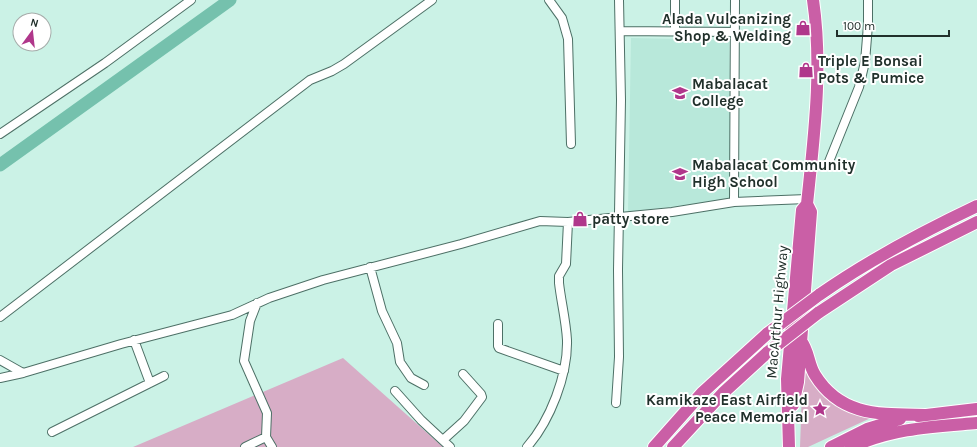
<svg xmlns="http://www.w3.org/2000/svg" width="977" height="447" viewBox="0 0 977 447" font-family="Karla,sans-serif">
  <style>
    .built { fill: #b8e8da }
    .green { fill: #d7adc6 }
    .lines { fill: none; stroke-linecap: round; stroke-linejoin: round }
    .river { stroke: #75c1ad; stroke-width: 13 }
    .minor-casing { stroke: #4d7066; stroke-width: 10 }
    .highway-casing { stroke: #fff; stroke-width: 14 }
    .minor { stroke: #fff; stroke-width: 8 }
    .highway { stroke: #ca5fa6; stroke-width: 12 }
    .highway-bridge-casing { stroke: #fff; stroke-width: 14; stroke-linecap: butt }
    .highway-bridge { stroke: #ca5fa6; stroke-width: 12 }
    .labels { text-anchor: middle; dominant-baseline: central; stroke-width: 4; stroke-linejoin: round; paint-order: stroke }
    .poi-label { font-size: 15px; font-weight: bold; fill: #21302b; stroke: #fff; text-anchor: start }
    .street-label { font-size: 15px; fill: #21302b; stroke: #fff }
  </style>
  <rect width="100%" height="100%" fill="#cbf2e6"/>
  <path class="built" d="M 631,38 L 729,40 L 732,199 L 628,212 Z"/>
  <path class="green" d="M 343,358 L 443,447 L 133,447 Z
    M 803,361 L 812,379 L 875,416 L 808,447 L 800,447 Z"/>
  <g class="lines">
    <path class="river" d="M 0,165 L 230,0"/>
    <defs>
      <path id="minor" d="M 549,0 L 562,18 L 568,39 L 571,144
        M 675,0 L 675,31
        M 620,31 L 735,32
        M 0,134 L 105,63 L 191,0
        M 811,166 L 824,166 L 828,164 L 859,87 L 865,62 L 868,25 L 868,0
        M 734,202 L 735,0
        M 370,267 L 382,311 L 397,343 L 400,362 L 411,378 L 424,385
        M 257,303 L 250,321 L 244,361 L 267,413 L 266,437 L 272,447
        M 0,317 L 310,80 L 332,71 L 344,64 L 432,0
        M 498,324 L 498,346 L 499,348 L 564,371
        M 134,340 L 150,383
        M 0,360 L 23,373 L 121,344 L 232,315 L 269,298 L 323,280 L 461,244 L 540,221 L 568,222 L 672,212 L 734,202 L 807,199
        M 0,378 L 23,373
        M 395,391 L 421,420 L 450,447
        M 616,403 L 619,357 L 618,270 L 621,100 L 619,0
        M 52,432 L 164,376
        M 443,440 L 464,421 L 482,397 L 481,394 L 463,374
        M 245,447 L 266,437
        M 527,447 C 550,421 568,375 567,340 C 566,321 561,301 559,283 L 559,276 L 566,264 L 568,222"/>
      <path id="highway" d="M 819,295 C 869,260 922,232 977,206
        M 818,313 L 891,265 L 977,222
        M 801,341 C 809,351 808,364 815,375 C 841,417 881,414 925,415
        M 793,405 L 798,382 L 811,212 L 807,204
        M 918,416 L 977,409
        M 654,447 L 702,393 L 768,333
        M 673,447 L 723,393 L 768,352
        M 789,447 L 787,379 L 802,210 L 807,204 C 814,136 823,68 813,0
        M 831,447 L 867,429 L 900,419
        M 851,447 C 895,428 930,427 977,423"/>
    </defs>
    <use href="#minor" class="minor-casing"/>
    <use href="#highway" class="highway-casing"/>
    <use href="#minor" class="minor"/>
    <use href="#highway" class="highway"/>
    <defs>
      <path id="highway-bridge" d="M 768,333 L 819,295
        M 768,352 L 818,313"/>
    </defs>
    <use href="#highway-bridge" class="highway-bridge-casing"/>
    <use href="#highway-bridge" class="highway-bridge"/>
  </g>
  <defs>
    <symbol id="shop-bare" viewBox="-9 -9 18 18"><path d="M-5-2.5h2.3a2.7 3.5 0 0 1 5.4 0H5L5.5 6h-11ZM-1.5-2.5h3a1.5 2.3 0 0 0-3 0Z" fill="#b0378b" stroke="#fff" stroke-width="2.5" paint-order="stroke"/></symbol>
    <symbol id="university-bare" viewBox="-9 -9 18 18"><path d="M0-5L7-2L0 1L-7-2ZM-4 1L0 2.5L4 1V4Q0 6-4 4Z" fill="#b0378b" stroke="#fff" stroke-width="2.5" paint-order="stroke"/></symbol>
    <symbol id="school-bare" viewBox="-9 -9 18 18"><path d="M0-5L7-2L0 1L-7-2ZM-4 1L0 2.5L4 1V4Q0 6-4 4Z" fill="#b0378b" stroke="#fff" stroke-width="2.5" paint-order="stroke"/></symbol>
    <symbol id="sight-bare" viewBox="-9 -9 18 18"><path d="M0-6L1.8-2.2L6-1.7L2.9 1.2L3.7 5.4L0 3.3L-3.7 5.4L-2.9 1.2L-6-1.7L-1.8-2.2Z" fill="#b0378b" stroke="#fff" stroke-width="2.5" paint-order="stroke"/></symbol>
  </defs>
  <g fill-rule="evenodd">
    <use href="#shop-bare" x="792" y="17" width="22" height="22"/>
    <use href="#shop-bare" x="795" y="59" width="22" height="22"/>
    <use href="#university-bare" x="669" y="82" width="22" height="22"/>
    <use href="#school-bare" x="669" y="163" width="22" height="22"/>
    <use href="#shop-bare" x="569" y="208" width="22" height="22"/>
    <use href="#sight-bare" x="809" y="398" width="22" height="22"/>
  </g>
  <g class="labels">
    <g class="poi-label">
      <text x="791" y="19" text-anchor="end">Alada Vulcanizing<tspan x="791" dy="17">Shop &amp; Welding</tspan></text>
      <text x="818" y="61">Triple E Bonsai<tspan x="818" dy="17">Pots &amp; Pumice</tspan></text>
      <text x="692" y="84">Mabalacat<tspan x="692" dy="17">College</tspan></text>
      <text x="692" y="165">Mabalacat Community<tspan x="692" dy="17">High School</tspan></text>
      <text x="592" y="219">patty store</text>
      <text x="808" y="400" text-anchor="end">Kamikaze East Airfield<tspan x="808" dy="17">Peace Memorial</tspan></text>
    </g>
    <g class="street-label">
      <text transform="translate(777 312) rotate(-85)">MacArthur Highway</text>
    </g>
  </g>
  <g transform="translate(32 32) rotate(15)"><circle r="19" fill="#ffffff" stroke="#a6acaa"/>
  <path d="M0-3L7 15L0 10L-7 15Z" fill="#b0378b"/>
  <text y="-6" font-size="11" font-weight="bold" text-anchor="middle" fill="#21302b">N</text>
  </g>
  <path d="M837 30v6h112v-6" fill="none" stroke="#21302b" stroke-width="2"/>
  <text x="843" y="30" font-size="12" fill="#21302b" stroke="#ffffff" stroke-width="3" paint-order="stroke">100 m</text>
</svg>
